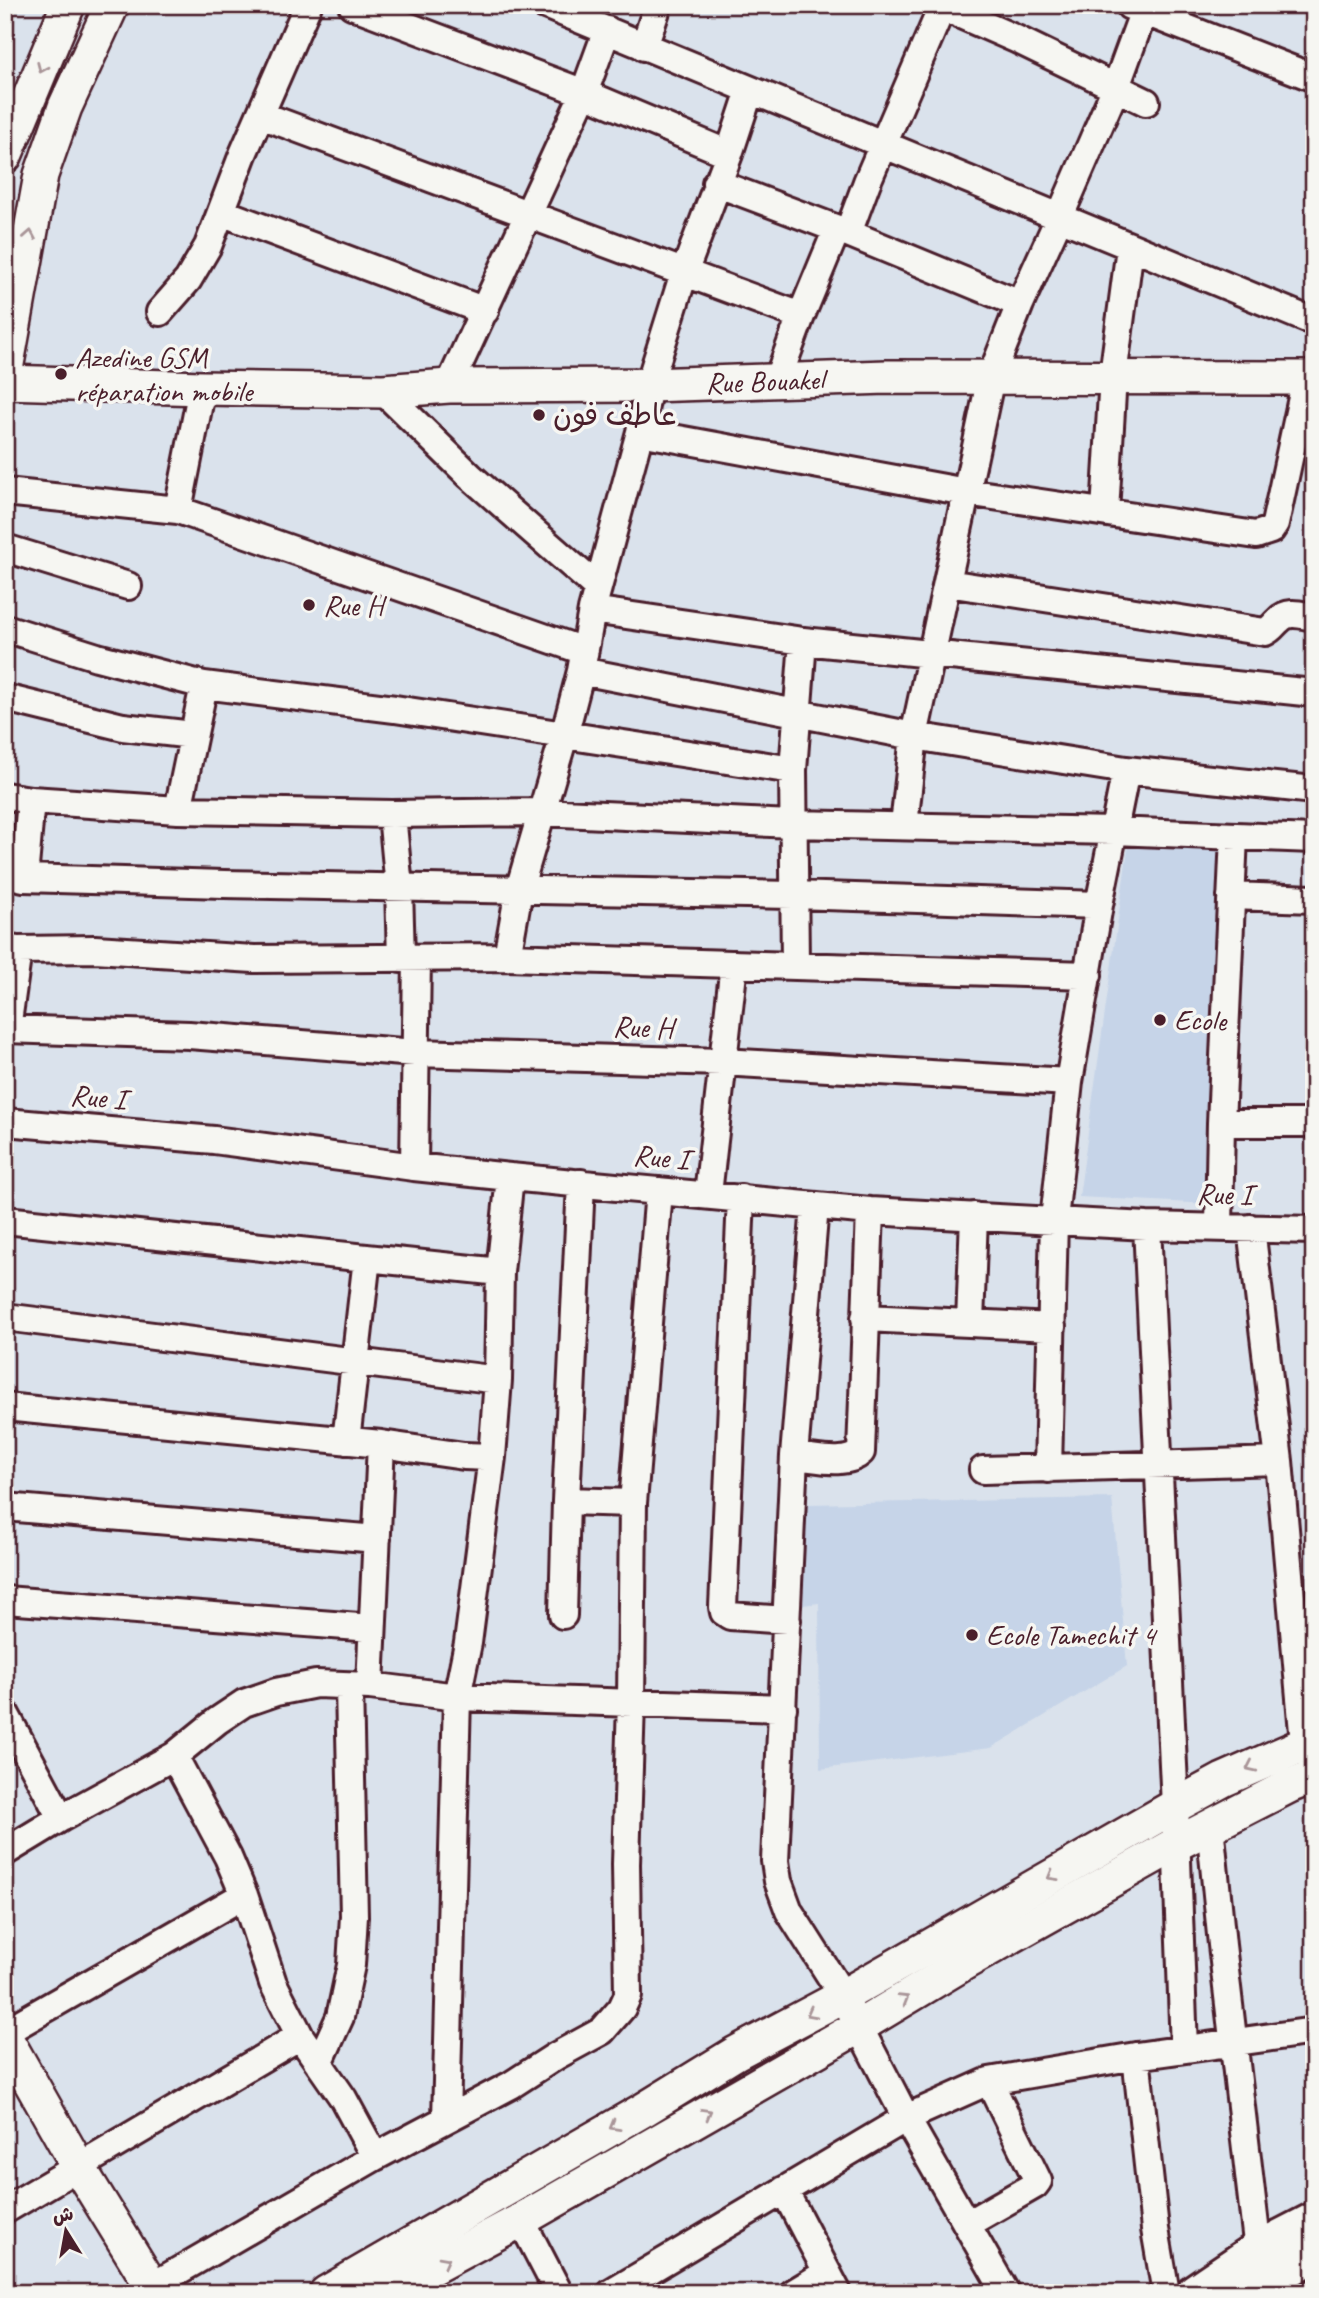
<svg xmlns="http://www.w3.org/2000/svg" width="1319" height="2298" viewBox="0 0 1319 2298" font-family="Caveat,'Playpen Sans Arabic',sans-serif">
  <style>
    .built { fill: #c6d4e8 }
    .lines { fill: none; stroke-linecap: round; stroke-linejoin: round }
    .minor-casing { stroke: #4a1f2b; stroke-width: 32 }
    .major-casing { stroke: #4a1f2b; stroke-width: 38 }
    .highway-casing { stroke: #4a1f2b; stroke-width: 44 }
    .minor { stroke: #f6f6f2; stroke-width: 26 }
    .major { stroke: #f6f6f2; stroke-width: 33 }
    .highway { stroke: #f6f6f2; stroke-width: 38 }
    .oneway { stroke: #a99598 }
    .poi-dot { fill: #4a1f2b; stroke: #f6f6f2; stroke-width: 2.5 }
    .labels { text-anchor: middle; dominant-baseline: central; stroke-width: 7; stroke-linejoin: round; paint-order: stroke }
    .poi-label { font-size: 30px; fill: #4a1f2b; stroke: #f6f6f2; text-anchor: start }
    .street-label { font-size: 30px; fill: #4a1f2b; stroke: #f6f6f2 }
  </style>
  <rect width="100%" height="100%" fill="#dae2ec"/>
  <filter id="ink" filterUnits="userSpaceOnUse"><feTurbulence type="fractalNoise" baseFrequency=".0143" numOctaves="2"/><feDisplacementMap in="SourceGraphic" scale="14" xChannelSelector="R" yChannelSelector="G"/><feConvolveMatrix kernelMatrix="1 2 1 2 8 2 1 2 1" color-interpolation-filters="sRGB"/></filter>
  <g filter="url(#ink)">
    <path class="built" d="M 1130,834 L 1223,843 L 1210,1204 L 1079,1197 Z
      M 1112,1498 L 1127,1666 L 991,1748 L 820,1769 L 819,1603 L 803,1605 L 807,1504 Z"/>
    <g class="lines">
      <defs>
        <path id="minor" d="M 352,5 L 584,93 L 729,154
          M 545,5 L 1314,322
          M 938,5 L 1016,39 L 1146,102
          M 1130,6 L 1314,78
          M 644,47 L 658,5
          M 261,115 L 801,316
          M 716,183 L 848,233 L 1020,304
          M 221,212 L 485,311
          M 848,233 L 867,182 L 943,5
          M 160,312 L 188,280 L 208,246 L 243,154 L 308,5
          M 777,381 L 801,316 L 837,229
          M 449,386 L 584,93 L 607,30
          M 383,391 L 470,476 L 598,588
          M 640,432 L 966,492 L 1256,535 L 1271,530 L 1275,524 L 1306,379
          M 5,492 L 178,510 L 584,651
          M 178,510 L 202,388
          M 1105,512 L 1113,376 L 1130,247
          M 5,548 L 128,586
          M 947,583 L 1265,632 C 1272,629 1273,625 1279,620 C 1288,610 1301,615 1314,617
          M 592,610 L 803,641 L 1314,693
          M 5,628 L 97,657 L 204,685 L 395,709 L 793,770
          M 581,671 L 914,736 L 1126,770 L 1314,790
          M 5,698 L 123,727 L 193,735
          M 5,796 L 31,800 L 178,810 L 392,814 L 541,812 L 792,824 L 1114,831 L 1314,839
          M 178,810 L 204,685
          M 392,814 L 399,888 L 401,959
          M 904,825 L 914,736 L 991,377 L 1020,304 L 1060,216 L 1116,87 L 1143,13
          M 5,874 L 24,878 L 224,884 L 793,895 L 1099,905
          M 24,878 L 31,800
          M 1231,896 L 1314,899
          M 5,948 L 18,950 L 95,949 L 254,959 L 507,957 L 1088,975
          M 507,957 L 519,890 L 564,736 L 581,671 L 592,610 L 640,432 L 649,385 L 684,273 L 729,154 L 750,90
          M 795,964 L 793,770 L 803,641
          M 5,1029 L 189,1035 L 415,1053 L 722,1062 L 1069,1082
          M 7,1029 L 18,950
          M 5,1122 L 214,1140 L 414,1167 L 510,1177 L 870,1211 L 1147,1226 L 1314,1230
          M 1221,1123 L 1234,836
          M 414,1167 L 417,958
          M 708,1194 L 734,964
          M 741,1198 L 723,1607 L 724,1612 L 730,1616 L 787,1620
          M 815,1206 L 794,1456 L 775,1861 L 778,1881 L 789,1911 L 843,1996 L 906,2118 L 1006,2293
          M 5,1220 L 500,1272
          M 1147,1226 L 1175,1806 L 1184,2049
          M 1219,1227 L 1221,1123 L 1314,1123
          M 1251,1228 L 1279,1461 L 1304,1743
          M 5,1317 L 498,1380
          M 865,1318 L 1052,1327
          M 970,1323 L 974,1216
          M 5,1407 L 381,1444 L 464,1456 L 492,1457
          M 346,1441 L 367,1258
          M 794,1456 C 813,1457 846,1467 861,1452 L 870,1211
          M 1048,1469 L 1054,1220 L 1069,1082 L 1099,905 L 1126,770
          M 983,1470 L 1279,1461
          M 566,1501 L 633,1503
          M 5,1507 L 377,1539
          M 5,1600 L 372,1628
          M 563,1615 L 566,1501 L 581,1183
          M 370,1686 L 381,1444
          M 5,1713 L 61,1818
          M 174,1756 L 228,1857 L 244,1895 L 273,1983 L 300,2036 L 343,2098 L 375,2157
          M 1210,1825 L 1222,1945 L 1258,2251
          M 5,1852 L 61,1818 L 174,1756 L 217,1721 L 244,1703 L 276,1692 L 316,1684 L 370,1686 L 457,1697 L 783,1708
          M 5,2032 L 244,1895
          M 1136,2056 L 1155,2229 L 1166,2293
          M 319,2063 L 340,2017 L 351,1965 L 354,1916 L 349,1686
          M 446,2119 L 457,1697 L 468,1643 L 492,1457 L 498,1380 L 500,1272 L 510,1177
          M 784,2190 L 838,2293
          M 5,2210 L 300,2036
          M 521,2220 L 559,2293
          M 967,2224 L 1035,2185 L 1038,2181 L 989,2081
          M 140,2293 L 375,2157 L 511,2085 L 556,2056 L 602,2031 L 622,2008 L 628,1995 L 626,1864 L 631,1702 L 633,1503 L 659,1191
          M 611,2293 L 906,2118 L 989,2081 L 1136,2056 L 1314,2031
          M 793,2293 L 826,2273"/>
        <g id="major">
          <path d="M 5,156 L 68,5"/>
          <path d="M 5,375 L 41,175 L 65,107 L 112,5"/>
          <path id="s1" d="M 5,382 L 202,388 L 383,391 L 449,386 L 649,385 L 887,377 L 1314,378"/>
          <path d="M 5,2037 L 78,2166 L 156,2293"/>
          <path d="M 326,2293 L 645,2109 L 736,2053 L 843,1996 L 1175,1806 L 1223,1780 L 1314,1740"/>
          <path d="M 385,2293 L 521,2220 L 858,2027 L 966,1962 L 1176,1844 L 1289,1786 L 1314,1776"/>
        </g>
        <path id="highway" d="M 1196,2293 L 1258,2251 L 1314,2222
          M 1246,2293 L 1314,2251"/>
      </defs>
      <use href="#minor" class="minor-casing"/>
      <use href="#major" class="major-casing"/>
      <use href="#highway" class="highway-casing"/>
      <use href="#minor" class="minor"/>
      <use href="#major" class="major"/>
      <use href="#highway" class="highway"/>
    </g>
    <defs><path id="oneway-chevron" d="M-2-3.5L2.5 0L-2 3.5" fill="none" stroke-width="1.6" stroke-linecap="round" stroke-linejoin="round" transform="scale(1.75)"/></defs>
    <g class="oneway">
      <use href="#oneway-chevron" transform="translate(42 68) rotate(113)"/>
      <use href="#oneway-chevron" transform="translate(30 235) rotate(-80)"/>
      <use href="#oneway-chevron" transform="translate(1251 1767) rotate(155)"/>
      <use href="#oneway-chevron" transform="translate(1052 1876) rotate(150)"/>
      <use href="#oneway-chevron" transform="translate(904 1999) rotate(-31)"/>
      <use href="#oneway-chevron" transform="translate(811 2013) rotate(152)"/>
      <use href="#oneway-chevron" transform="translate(707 2113) rotate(-30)"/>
      <use href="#oneway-chevron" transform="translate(614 2126) rotate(150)"/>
      <use href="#oneway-chevron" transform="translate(445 2261) rotate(-28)"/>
    </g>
  </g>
  <g class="poi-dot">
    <circle cx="61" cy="374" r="7"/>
    <circle cx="539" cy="415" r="7"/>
    <circle cx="309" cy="605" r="7"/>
    <circle cx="1160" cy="1020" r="7"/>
    <circle cx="972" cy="1635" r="7"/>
  </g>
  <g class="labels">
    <g class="poi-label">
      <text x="75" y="357">Azedine GSM<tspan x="75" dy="34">réparation mobile</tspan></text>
      <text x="553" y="415">عاطف فون</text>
      <text x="323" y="605">Rue H</text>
      <text x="1174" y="1020">Ecole</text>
      <text x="986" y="1635">Ecole Tamechit 4</text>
    </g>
    <g class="street-label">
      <text stroke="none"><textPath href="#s1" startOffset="760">Rue Bouakel</textPath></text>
      <text transform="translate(643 1027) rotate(2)">Rue H</text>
      <text transform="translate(98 1097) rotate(5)">Rue I</text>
      <text transform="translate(661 1157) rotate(5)">Rue I</text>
      <text transform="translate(1224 1194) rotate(1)">Rue I</text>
    </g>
  </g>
  <rect width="1319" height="2298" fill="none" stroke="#f6f6f2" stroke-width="28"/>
  <rect x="14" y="14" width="1291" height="2270" fill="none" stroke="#4a1f2b" stroke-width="2.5" filter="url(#ink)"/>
  <g transform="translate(66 2231) rotate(349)" stroke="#f6f6f2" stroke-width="5" paint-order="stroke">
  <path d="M0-5L12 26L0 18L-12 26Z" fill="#4a1f2b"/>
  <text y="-10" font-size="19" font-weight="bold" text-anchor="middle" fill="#4a1f2b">ش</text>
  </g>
</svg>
